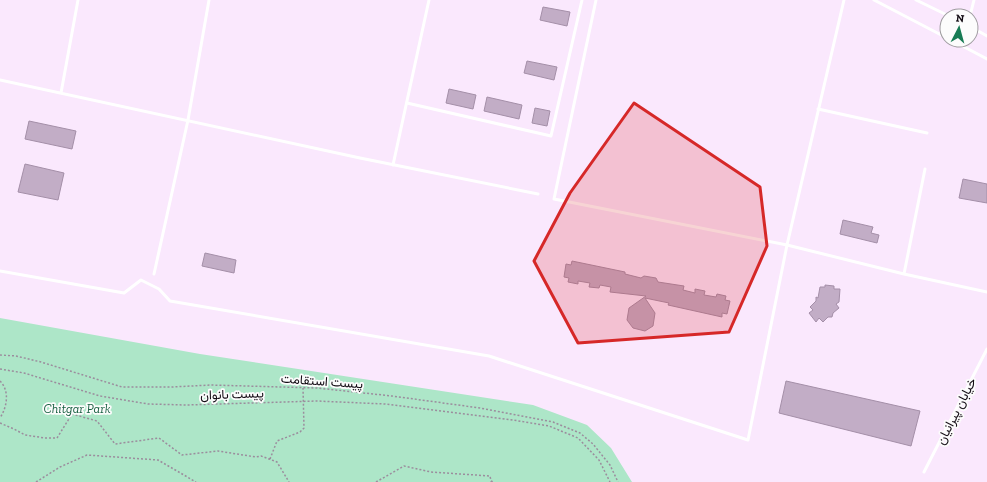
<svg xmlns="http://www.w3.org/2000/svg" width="987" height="482" viewBox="0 0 987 482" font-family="'Zilla Slab',Vazirmatn,serif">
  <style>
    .green { fill: #ade6c8 }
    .building { fill: #c2adc6; stroke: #a48fa8 }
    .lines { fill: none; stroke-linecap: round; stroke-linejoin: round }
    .path { stroke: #9b8d9d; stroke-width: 1.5; stroke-dasharray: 2 2; stroke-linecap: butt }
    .service { stroke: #fff; stroke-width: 3 }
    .marked { fill: #d62828; fill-opacity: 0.2; stroke: #d62828; stroke-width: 3; stroke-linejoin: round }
    .labels { text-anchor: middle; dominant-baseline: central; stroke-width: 3.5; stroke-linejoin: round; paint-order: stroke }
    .street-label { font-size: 13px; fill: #140d15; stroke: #fcfcfc }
    .park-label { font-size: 13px; font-style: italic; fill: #185f41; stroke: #fcfcfc }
  </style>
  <rect width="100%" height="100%" fill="#fae8fd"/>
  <path class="green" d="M 0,318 L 200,354 L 533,405 L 587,425 L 611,448 L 632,482 L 0,482 Z"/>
  <path class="building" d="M 543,7 L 570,12 L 567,26 L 540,20 Z
    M 527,61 L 557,67 L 554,80 L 524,73 Z
    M 449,89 L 476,95 L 473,109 L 446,103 Z
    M 487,97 L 522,105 L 519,119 L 484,111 Z
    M 535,108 L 550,111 L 547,126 L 532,123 Z
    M 29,121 L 76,131 L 72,149 L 25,139 Z
    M 25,164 L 64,173 L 58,200 L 18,192 Z
    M 963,179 L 987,184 L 987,203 L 959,198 Z
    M 843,220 L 873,227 L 871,233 L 879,235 L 877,243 L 840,234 Z
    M 205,253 L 236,260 L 234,273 L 202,266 Z
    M 572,261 L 625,272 L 625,274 L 641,278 L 644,276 L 656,278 L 658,282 L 684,286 L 683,290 L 695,293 L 695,289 L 705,291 L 704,295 L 716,297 L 717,294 L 726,296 L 725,300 L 730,301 L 727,314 L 722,313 L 722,317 L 668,305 L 669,303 L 645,298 L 655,313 L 653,326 L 645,331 L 633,328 L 627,320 L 629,308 L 646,296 L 610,292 L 611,287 L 600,285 L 599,288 L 589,287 L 590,283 L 578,281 L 578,284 L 568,282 L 569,278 L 564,277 L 566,264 L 571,265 Z
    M 825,285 L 834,286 L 834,289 L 840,289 L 839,302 L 836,304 L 839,308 L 833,313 L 832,317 L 828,317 L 823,322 L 819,318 L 816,322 L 809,313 L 813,310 L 810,307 L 816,301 L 816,297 L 818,298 L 820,287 L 825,287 Z
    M 786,381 L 920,411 L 911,446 L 779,413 Z"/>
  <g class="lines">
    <path class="path" d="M 0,355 L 16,356 L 41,362 L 122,387 L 172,387 L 211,385 L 317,388 L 392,396 L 480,408 L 553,422 L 580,433 L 593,444 L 610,465 L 618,482
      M 0,369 L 24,373 L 100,396 L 148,404 L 186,405 L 317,401 L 385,404 L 513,420 L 549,426 L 578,438 L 599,460 L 610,482
      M 0,381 C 10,391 7,407 0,418
      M 0,423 L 14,429 L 25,435 L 45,438 L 57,438 L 72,414 L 97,421 L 115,444 L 159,438 L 182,455 L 218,451 L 256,457 L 261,456 L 277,462 L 289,482
      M 270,459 L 277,441 L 300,432 L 304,428 L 303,388
      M 36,482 L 60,467 L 87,455 L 158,460 L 196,482
      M 376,482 L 404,466 L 431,472 L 490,476 L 491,481 L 494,482"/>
    <path class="service" d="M 596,0 L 554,199 L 787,245 L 904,274 L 925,169
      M 874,0 L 947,38
      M 916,0 L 949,16
      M 970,16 L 974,0
      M 971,27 L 987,36
      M 951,40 L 987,59
      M 0,80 L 360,158 L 538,194
      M 61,93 L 78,0
      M 407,103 L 551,136 L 582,0
      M 818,109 L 927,133
      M 393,165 L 429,0
      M 0,271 L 124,293 L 141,280 L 159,289 L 170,301 L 489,356 L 748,440 L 787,245 L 844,0
      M 154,274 L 188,120 L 209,0
      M 904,274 L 987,292
      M 924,472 L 987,349"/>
  </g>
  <path class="marked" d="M 634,103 L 760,187 L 767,246 L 729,332 L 578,343 L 534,261 L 570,193 Z"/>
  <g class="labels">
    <g class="street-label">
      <text transform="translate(322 381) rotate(4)">پیست استقامت</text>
      <text transform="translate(232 394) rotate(-2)">پیست بانوان</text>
      <text transform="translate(956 411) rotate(-63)">خیابان پیرانیان</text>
    </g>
    <g class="park-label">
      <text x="77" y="408">Chitgar Park</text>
    </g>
  </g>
  <g transform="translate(959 28) rotate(6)"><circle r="19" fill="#fcfcfc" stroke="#9f9ca0"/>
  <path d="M0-3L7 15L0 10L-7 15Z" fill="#177b54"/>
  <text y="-6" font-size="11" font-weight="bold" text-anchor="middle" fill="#140d15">N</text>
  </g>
</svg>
